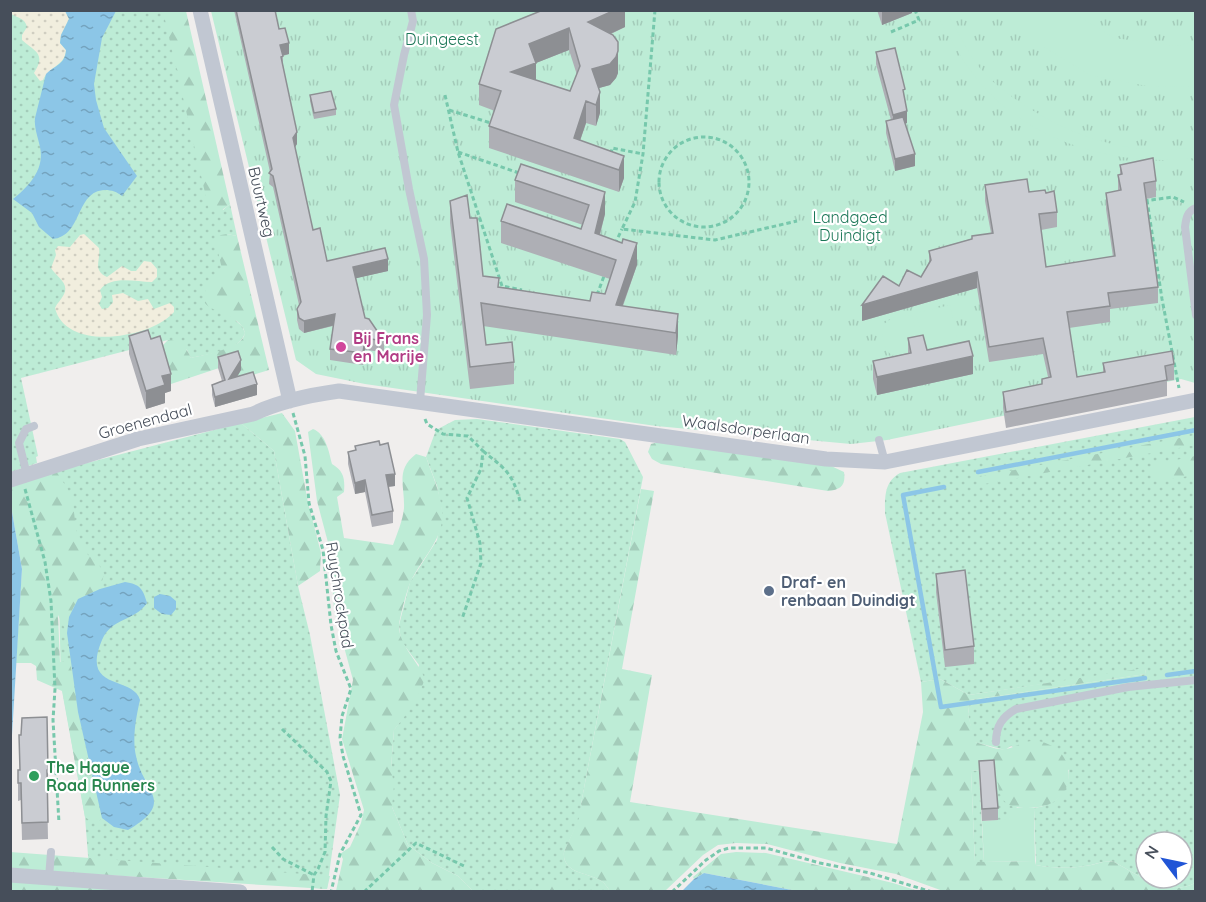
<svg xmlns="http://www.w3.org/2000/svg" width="1206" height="902" viewBox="0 0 1206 902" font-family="Quicksand,sans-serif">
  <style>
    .grass { fill: url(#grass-dots); fill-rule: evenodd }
    .forest { fill: url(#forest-firs) }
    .sand { fill: url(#sand-dots) }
    .park { fill: url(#park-tufts) }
    .garden { fill: #bdecd6 }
    .water { fill: url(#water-ripples) }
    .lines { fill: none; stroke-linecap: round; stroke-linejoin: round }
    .stream { stroke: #8cc6e7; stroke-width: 4.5 }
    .path { stroke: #77c8ac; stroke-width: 3; stroke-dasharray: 4.5 3; stroke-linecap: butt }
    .lane { stroke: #c1c7d2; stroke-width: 8 }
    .street { stroke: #c1c7d2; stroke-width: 15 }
    .wall { fill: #aeafb5; fill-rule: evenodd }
    .shaded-wall { fill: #8d8f93 }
    .building { fill: #caccd2; stroke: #8d8f93; stroke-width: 1.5; fill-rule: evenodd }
    .hotel-dot { fill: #d1479c; stroke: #fff; stroke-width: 2 }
    .service-dot { fill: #5c6f8a; stroke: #fff; stroke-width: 2 }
    .leisure-dot { fill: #2e9e5b; stroke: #fff; stroke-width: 2 }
    .labels { text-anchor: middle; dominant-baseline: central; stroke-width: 4.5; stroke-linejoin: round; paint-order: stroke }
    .park-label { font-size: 16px; fill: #1b7757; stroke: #fff }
    .street-label { font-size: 16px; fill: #464e5a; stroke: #fff }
    .hotel-label { font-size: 16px; font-weight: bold; fill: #b23c85; stroke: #fff; text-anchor: start }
    .service-label { font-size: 16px; font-weight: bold; fill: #4e5e75; stroke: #fff; text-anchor: start }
    .leisure-label { font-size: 16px; font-weight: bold; fill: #27864d; stroke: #fff; text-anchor: start }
  </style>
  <defs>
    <pattern id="grass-dots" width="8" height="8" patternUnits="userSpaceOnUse" patternTransform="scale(1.5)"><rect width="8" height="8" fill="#bdecd6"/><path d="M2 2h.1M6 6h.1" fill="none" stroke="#a4ccba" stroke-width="1.8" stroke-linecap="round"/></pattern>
    <pattern id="forest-firs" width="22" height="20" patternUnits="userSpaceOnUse" patternTransform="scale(1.5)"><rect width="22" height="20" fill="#bdecd6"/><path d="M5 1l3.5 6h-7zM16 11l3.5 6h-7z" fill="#a4ccba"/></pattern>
    <pattern id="sand-dots" width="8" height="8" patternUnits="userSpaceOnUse" patternTransform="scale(1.5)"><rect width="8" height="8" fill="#f1eede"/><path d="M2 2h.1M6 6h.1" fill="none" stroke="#d0cec1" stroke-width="1.8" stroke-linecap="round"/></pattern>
    <pattern id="park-tufts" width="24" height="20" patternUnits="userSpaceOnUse" patternTransform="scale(1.5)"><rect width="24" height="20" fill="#bdecd6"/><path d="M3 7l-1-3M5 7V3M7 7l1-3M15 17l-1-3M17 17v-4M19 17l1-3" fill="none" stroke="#a4ccba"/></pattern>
    <pattern id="water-ripples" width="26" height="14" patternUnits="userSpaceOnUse" patternTransform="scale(1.5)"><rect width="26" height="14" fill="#8cc6e7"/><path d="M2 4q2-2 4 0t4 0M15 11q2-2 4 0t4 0" fill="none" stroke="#74a3be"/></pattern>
  </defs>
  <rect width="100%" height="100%" fill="#f0eeed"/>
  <path class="grass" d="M 11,11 L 171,11 L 223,210 L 230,204 L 237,236 L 227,234 L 236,321 L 242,326 L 245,333 C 239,352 207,354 191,358 L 187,350 L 168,340 L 21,378 L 38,456 L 36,457 L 37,463 L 11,472 Z
    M 1195,417 L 1195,883 C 1167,898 1139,875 1114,862 C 1103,860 1095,865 1085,866 C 1069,869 1052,868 1036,865 L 1034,808 C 1056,805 1069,792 1069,770 L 1011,746 L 1005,750 L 974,742 L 968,714 L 970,700 L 1146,674 L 1145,669 L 969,695 L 940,679 L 921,682 L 885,513 C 885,497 884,482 900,473 ZM 1146,842 L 1182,842 L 1182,878 L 1146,878 Z
    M 477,419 L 620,439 L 625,442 L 643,477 L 581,804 L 584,809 L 564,852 C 562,873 586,872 600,880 C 605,883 607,887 610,891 L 473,891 L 458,876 L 432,863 L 408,845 L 392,807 L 391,768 L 394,730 L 404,716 L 419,665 L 401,641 L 399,625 L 410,582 L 437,540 L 442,512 L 437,486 L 426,457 L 436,430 L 455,420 Z
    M 241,423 L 274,451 L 298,586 L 310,635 L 340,795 L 327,889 L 89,868 L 85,817 L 61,683 L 56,471 Z
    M 998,769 L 998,785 L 1017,808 L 1022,808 L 1007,808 L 1007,820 L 998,820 L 979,773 L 984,862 L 975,862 L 971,771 Z"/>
  <path class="forest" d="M 163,11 L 186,11 L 230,204 C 223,210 218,213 209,210 Z
    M 227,234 L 237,236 L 269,370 L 230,382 L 225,366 L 171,384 L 162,346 L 168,340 C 181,341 186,347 191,358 C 209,354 272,343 231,317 C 221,310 212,312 204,302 L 206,287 L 222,269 L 215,239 L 221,235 Z
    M 282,413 L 295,431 L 308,503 L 321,553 L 320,571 L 298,586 L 274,451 L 241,423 Z
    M 313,429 C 326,434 329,452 332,464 C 344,471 345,479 344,492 L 337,497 L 344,538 L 393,545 C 397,534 403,520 404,508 C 405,486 395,470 416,454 L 426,457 C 432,474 440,492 442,510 C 445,539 422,557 411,581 C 408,586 399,620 399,626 C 399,645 418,661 425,679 L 415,703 L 394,730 L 391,768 L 394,785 L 392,807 L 408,845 L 432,863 L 458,876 L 473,891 L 336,891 L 343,859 L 340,854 L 350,847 L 361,823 L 364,810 L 342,739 L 353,680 L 334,610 L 330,550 L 317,501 L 308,432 Z
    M 1195,435 L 1195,445 L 979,485 L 978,477 Z
    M 659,442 L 829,465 L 844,472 C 846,485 841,490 828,491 L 661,464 L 652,459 L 648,452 L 651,444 Z
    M 1195,456 L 1195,475 L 1158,481 L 1153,477 L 1152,467 L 1156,464 Z
    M 56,471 L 67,488 L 73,503 L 76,530 L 88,555 L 98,563 L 104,574 L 100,589 C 74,600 71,605 67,633 L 58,615 L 60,662 L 70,662 L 86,754 L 102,818 L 98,822 L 92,822 L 85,817 L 62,691 L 37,680 L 36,666 L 31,663 L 16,663 L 22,569 L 11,506 L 10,485 Z
    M 641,489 L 654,491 L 622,669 L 652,675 L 630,802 L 897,844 L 923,712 L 921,682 L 940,679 L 969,695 L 1145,668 L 1146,674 L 970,700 L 968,714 L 975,742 C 983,744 998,751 1006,749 C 1023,745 1030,735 1050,745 C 1072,755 1076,787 1055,801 C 1046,807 1035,808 1024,808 C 1015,808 1006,806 1001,796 C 997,788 998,778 997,769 L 971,771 L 975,862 L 1035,861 L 1036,865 C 1052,868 1069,869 1085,866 C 1096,865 1103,860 1114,862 C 1139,875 1167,898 1195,883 L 1195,891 L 943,891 L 896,874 L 840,863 L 767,844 L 736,843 L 718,845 L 703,855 L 665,891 L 610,891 C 607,887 605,883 600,880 C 586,872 562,873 564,852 L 583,809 L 581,804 Z
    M 10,852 L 330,876 L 327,889 L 11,869 Z
    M 736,852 L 766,853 L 893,883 L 918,891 L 797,891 L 704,873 L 694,879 L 693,877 L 721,854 Z
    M 10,879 L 117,887 L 117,891 L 11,891 Z
    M 552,879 L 562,882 L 575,891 L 534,891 L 545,880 Z"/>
  <path class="sand" d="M 65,10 L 69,19 L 61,35 L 60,43 L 66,50 C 65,66 49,66 43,80 L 40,81 L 34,73 C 46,54 36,52 22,40 L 22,35 L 27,27 C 25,18 18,18 11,14 L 11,11 Z
    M 84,234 L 99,248 C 101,260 92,270 107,277 L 122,266 L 131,271 L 136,271 L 144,261 L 151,262 L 157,269 L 157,277 L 152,282 C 135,282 111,275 100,290 L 102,297 L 99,304 L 102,309 L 108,308 L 113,302 L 112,295 L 123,293 L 138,301 L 148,299 L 154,309 L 170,303 L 174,307 L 174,312 C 152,338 66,353 55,308 C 57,303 61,300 63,296 C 71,283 56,277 51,268 L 56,255 L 55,250 L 58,246 L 70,247 L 80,235 Z"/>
  <path class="park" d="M 211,11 L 1195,11 L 1195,383 L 1181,379 L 887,440 L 851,444 L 656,426 L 365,384 L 316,374 L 296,360 Z"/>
  <path class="garden" d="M 934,11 L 946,11 C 957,29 966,50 979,67 C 994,85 1013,98 1032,110 C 1082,141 1137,156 1195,147 L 1195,158 C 1113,168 1020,140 970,70 C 957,51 945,30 934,11 Z
    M 1008,11 L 1071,11 L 1114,38 L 1177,46 L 1195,41 L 1195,86 L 1152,87 L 1090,75 L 1044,47 Z
    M 950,305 L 961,358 L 928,365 L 916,313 Z
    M 912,315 L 920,351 L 892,355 C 882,348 881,335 884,324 L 892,318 Z
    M 1007,808 L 1034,808 L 1035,861 L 984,862 L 982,821 L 1007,819 Z"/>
  <path class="water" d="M 65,11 L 116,11 L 102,38 L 94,84 L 96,100 L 104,128 L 137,176 L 122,196 C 117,192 112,190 105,190 C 75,191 83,236 53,239 L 39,227 L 32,213 L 13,199 C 29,186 45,169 40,147 C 38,137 34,128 35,118 L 46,74 C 55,65 65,65 66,50 L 60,43 L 61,35 L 69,19 Z
    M 11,506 L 22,569 L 11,752 L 10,506 Z
    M 125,582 C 140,584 143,589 147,603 C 134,622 112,617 102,640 C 80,692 133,675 140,700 C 136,717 132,739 136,756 C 143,792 177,801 128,830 L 114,827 L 102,818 L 78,712 L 67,633 L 69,617 L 78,599 L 100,589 Z
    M 160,594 L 170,596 L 176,601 L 176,609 L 171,615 L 162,614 L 154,608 L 154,597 Z
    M 704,873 L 797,891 L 682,891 L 694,879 Z"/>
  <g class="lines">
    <path class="stream" d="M 978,472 L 1196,430
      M 944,487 L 903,495 L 941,707 L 1145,678
      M 1167,675 L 1196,671"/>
    <path class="path" d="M 655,10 L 643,154 L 635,202 L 622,229 L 715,240 L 797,221
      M 891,32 L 919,20 L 915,10
      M 445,95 L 458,152 L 502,286 L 522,290
      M 449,110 L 494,124
      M659 182a45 45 0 1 1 90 0a45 45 0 1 1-90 0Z
      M 458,152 L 519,173
      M 611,154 L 612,148 L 643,154
      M 1147,200 L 1162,299 L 1179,388
      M 1144,201 L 1173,197 L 1184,202
      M 615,244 L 622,229
      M 597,295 L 604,276
      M 293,413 L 305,456 L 309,503 L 323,550 L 331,625 L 336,651 L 351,689 L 342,716 L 340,738 L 343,756 L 361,815 L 340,854 L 331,892
      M 425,419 L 427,424 L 443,434 L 468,436 L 483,451 L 481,469 L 467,498 L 480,543 L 481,563 L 462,619
      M 483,451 C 505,469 512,472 520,501
      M 25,489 L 45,562 L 51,601 L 55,689 L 53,720 L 59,823
      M 282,729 L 327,772 L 331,781 L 326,816 L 325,852 L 318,869 L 314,875 L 312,892
      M 272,847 L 283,859 L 314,875
      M 364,892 L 416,843 L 464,866
      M 672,892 L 706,860 L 719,851 L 729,848 L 766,848 L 820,863 L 870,873 L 932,892"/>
    <path class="lane" d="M 411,10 L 413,21 L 404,55 L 394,105 L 409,189 L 424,259 L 427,315 L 420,401
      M 1196,208 C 1187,211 1186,219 1185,227 L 1196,315
      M 879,440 L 885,462
      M 27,475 L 19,443 L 26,429 L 34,426
      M 996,742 C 996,726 1002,717 1016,709 L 1128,687 L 1196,680
      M 49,878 L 51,852"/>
    <path class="street" d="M 200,10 L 290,401
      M 10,480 L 138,439 L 253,414 C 280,401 310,395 339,391 L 826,459 L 885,462 L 1196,400
      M 10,875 L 240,892"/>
  </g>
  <path class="wall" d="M 234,10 L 275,10 L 279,29 L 289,54 L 283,56 L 283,65 L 297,144 L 295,147 L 313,230 L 327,261 L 388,271 L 356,278 L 365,318 L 384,341 L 384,352 L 365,350 L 363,365 L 330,360 L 330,349 L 333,326 L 304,333 L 299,329 L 297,320 L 297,309 L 299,305 L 273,187 L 269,184 L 270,172 Z
    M 625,10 L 625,27 L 611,34 L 618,73 L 616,78 L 610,85 L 599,88 L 600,113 L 596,126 L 586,123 L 580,141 L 624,156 L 624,178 L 619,192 L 489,148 L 489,126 L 495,111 L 479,105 L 479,84 L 496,29 ZM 569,50 L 577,75 L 570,91 L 536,80 L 536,63 Z
    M 877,10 L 912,10 L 912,13 L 882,25 Z
    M 876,52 L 905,100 L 907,123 L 905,124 L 915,166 L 895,171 L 886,133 L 886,121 L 891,120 L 876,64 Z
    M 310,95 L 336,109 L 336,115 L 314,119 L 310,101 Z
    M 521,164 L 605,214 L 600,235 L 637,265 L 623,306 L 678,314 L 678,336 L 676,355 L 483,326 L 486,345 L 514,362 L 514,384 L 470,389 L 450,223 L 450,201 L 470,218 L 483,276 L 499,287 L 590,301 L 605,294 L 610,279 L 501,243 L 501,221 L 581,229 L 583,225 L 515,202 L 515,180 Z
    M 1120,165 L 1156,181 L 1156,197 L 1146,199 L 1158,287 L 1158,303 L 1110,309 L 1110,322 L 1069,328 L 1077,377 L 1103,372 L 1103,363 L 1174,364 L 1174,380 L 1167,381 L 1167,396 L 1006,428 L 1003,408 L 1003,392 L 1042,384 L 1042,379 L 1048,377 L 1043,354 L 989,362 L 977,288 L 862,321 L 899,286 L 921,277 L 929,264 L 929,251 L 991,233 L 985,201 L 985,185 L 1029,192 L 1046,193 L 1057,212 L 1057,227 L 1041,230 L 1046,267 L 1113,257 L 1106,209 L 1106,193 L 1118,191 L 1118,175 L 1120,175 Z
    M 129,336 L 151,339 L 171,391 L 165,393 L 165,403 L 146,409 L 129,354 Z
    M 908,338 L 927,350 L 973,374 L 877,395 L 873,379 L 873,361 L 908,353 Z
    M 218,357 L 241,370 L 237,377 L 257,395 L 215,407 L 212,395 L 212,385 L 222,381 L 218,368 Z
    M 355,446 L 395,486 L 388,487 L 393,511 L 393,523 L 372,527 L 365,492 L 355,494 L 348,464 L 348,452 L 355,451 Z
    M 936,574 L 974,646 L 974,664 L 945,667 L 936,592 Z
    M 979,761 L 998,808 L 998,820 L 982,821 Z
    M 48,769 L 48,787 L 47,787 L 48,839 L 22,840 L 21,800 L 18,801 L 18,770 Z"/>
  <path class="shaded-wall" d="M 615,10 L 625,10 L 625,27 L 588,44 L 588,22 Z
    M 882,10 L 912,10 L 912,13 L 882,25 Z
    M 569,28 L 569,50 L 536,63 L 536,84 L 511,72 L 529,44 Z
    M 289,43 L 289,54 L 280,56 L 280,45 Z
    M 618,51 L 618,73 L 616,78 L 610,85 L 592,90 L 592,69 Z
    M 600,92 L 600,113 L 596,126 L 596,105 Z
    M 586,101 L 586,123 L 575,155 L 574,138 Z
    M 907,111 L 907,123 L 893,127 L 893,115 Z
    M 297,132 L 297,144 L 293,150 L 293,138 Z
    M 915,154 L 915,166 L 895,171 L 895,159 Z
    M 624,156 L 624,178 L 619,192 L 619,170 Z
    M 605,192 L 605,214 L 595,252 L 595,233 Z
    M 637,243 L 637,265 L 616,324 L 616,305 Z
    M 388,259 L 388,271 L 353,279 L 353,267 Z
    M 977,272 L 977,288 L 862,321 L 862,305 Z
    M 335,314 L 335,325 L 304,333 L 304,321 Z
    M 678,314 L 678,336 L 676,355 L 676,333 Z
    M 365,338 L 365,350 L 363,365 L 363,353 Z
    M 973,356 L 973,374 L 877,395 L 877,377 Z
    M 241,360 L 241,370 L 229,390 L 229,379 Z
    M 171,374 L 171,391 L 165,393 L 165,403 L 146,409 L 146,391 L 162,376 Z
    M 257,384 L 257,395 L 215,407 L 215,397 Z
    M 395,474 L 395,486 L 386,487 L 386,475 Z
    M 365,480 L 365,492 L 355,494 L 355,483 Z"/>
  <path class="building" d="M 236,10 L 275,10 L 279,29 L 285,28 L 289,43 L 280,45 L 283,56 L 281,57 L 297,132 L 293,138 L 313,230 L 320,228 L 327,261 L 385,248 L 388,259 L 353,267 L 365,318 L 369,319 L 384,341 L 365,338 L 363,353 L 330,349 L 335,314 L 304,321 L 299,318 L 297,309 L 301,302 L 273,176 L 269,173 L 272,169 Z
    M 543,10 L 615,10 L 588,22 L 613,35 L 618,42 L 618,51 L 616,57 L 610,64 L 592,69 L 600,92 L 596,105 L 586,101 L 574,138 L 624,156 L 619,170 L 489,126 L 501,91 L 479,84 L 496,29 ZM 569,28 L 580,66 L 570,91 L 511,72 L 536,63 L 529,44 Z
    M 895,48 L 905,89 L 903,90 L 907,111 L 893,115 L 876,52 Z
    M 331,91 L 336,109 L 314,113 L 310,95 Z
    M 903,117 L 915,154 L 895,159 L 886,121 Z
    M 1153,158 L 1156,181 L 1144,183 L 1158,287 L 1108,293 L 1110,306 L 1067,312 L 1077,377 L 1105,372 L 1103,363 L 1172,351 L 1174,364 L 1165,366 L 1167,380 L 1006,412 L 1003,392 L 1042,384 L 1042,379 L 1051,377 L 1043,338 L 989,347 L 977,272 L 862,305 L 883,276 L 899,286 L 907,270 L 921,277 L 931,260 L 929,251 L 972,239 L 972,236 L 993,233 L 985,185 L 1027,179 L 1029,192 L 1045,190 L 1046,193 L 1054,191 L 1057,212 L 1039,214 L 1046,267 L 1115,256 L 1106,193 L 1121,190 L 1118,175 L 1122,174 L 1120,165 Z
    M 521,164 L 605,192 L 595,233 L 622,243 L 623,239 L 637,243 L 616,305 L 678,314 L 676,333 L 481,303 L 486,345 L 512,342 L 514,362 L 470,367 L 450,201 L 467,195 L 470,218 L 477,218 L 483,276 L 499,278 L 498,287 L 590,301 L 592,292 L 605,294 L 616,260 L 501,221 L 507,204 L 581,229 L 589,205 L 515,180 Z
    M 148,330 L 151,339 L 160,336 L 171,374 L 162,376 L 165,385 L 146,391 L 129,336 Z
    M 923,335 L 927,350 L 969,341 L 973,356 L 877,377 L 873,361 L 911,353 L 908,338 Z
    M 238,351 L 241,360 L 229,379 L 253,372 L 257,384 L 215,397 L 212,385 L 225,380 L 218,357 Z
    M 379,441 L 380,445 L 388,443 L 395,474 L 386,475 L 393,511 L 372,515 L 365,480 L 355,483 L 348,452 L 356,450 L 355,446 Z
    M 965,570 L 974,646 L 945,650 L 936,574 Z
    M 47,717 L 48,769 L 47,770 L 48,822 L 22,823 L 21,783 L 18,783 L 18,770 L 20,770 L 19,735 L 21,735 L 22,718 Z
    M 994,760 L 998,808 L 982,809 L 979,761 Z"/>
  <circle class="hotel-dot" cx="341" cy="347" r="6"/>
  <circle class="service-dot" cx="769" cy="591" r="6"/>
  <circle class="leisure-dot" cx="34" cy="776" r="6"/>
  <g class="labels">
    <g class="park-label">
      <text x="442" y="39">Duingeest</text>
      <text x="850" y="217">Landgoed<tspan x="850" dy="18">Duindigt</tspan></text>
    </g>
    <g class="street-label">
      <text transform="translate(262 202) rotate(77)">Buurtweg</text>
      <text transform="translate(145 421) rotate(-15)">Groenendaal</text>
      <text transform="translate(746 429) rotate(8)">Waalsdorperlaan</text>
      <text transform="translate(340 595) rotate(81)">Ruychrockpad</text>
    </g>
    <g class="hotel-label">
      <text x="353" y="338">Bij Frans<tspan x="353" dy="18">en Marije</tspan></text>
    </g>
    <g class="service-label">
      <text x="781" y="582">Draf- en<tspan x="781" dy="18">renbaan Duindigt</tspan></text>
    </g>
    <g class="leisure-label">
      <text x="46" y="767">The Hague<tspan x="46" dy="18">Road Runners</tspan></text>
    </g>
  </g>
  <rect width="1206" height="902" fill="none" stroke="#464e5a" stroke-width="24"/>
  <g transform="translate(1164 860) rotate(302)"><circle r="28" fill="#ffffff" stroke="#b5b8bd" stroke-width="1.5"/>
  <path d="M0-4.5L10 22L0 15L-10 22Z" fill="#2155d6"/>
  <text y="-9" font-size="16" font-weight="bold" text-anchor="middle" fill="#464e5a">N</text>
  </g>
</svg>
